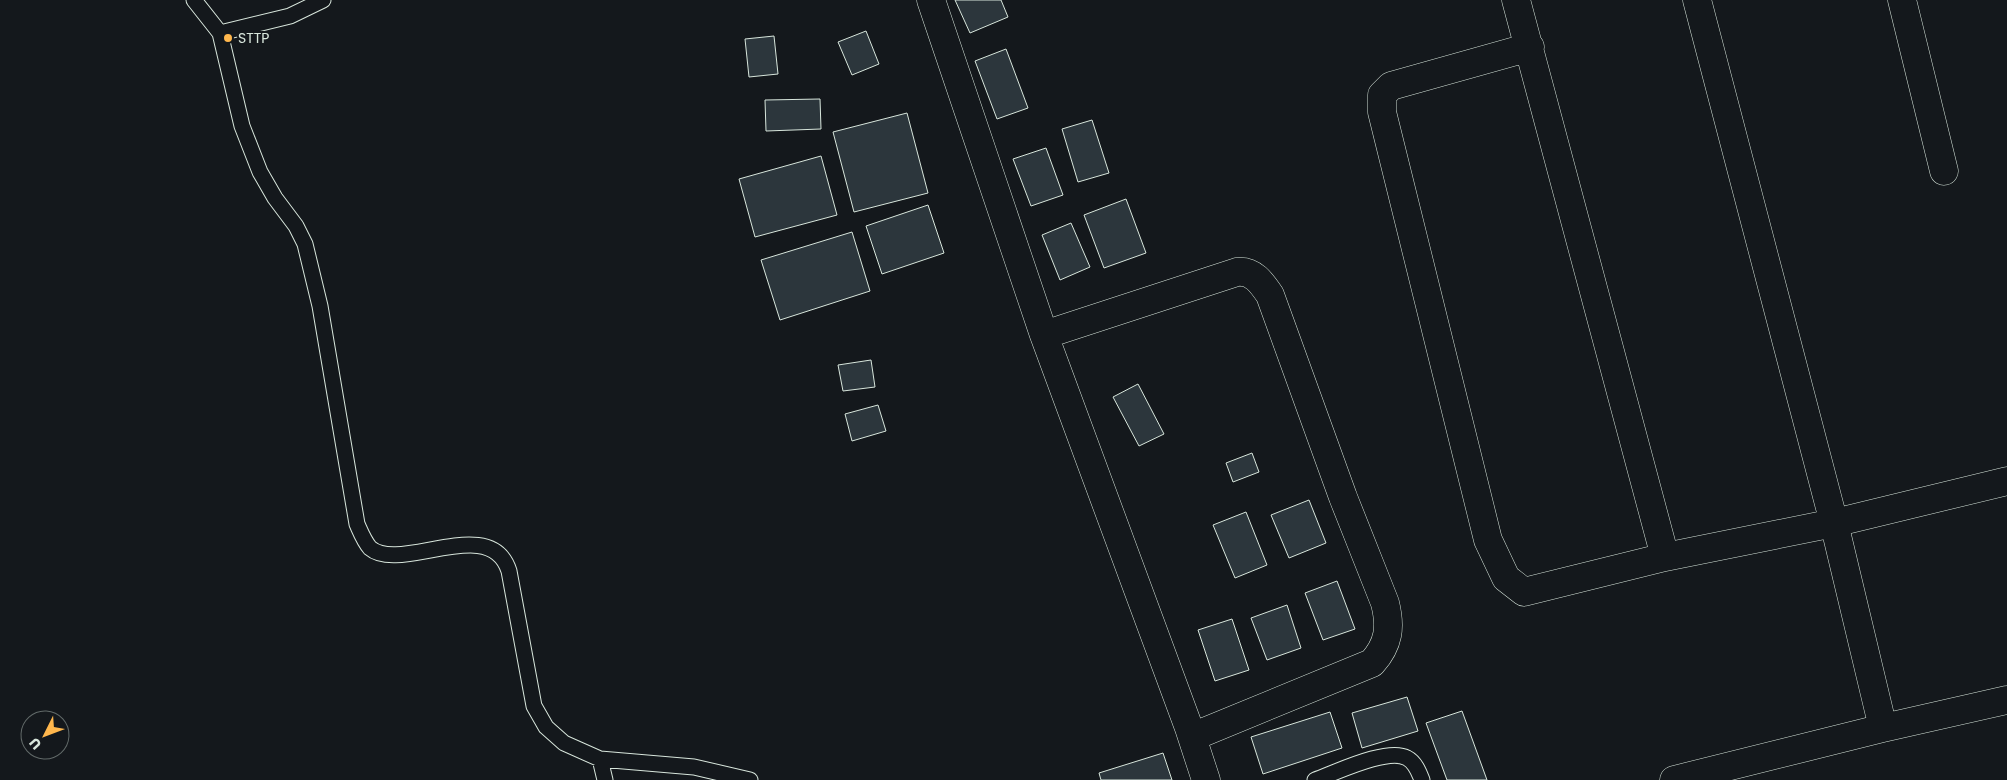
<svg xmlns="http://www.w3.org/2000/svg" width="2007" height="780" viewBox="0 0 2007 780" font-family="Poppins,sans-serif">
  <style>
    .building { fill: #2c363c; stroke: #d8e6dc }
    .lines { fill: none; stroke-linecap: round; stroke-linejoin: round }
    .lane-casing { stroke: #d8e6dc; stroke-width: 17 }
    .street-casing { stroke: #d8e6dc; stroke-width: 29 }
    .lane { stroke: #14181c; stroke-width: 15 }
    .street { stroke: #14181c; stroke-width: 28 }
    .poi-dot { fill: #ffb74d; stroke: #14181c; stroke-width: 2 }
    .labels { text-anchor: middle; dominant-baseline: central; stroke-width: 4; stroke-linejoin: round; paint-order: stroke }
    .poi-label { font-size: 14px; fill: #d8e6dc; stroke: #14181c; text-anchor: start }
  </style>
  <rect width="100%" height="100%" fill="#14181c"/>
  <path class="building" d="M 955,0 L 1001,0 L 1008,17 L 970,33 Z
    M 866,31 L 879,64 L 852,75 L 838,42 Z
    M 774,36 L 778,74 L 749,77 L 745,39 Z
    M 1006,49 L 1028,108 L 997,119 L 975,61 Z
    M 820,99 L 821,129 L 766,131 L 765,100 Z
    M 907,113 L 928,193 L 854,212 L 833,132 Z
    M 1092,120 L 1109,173 L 1078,182 L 1062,129 Z
    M 1046,148 L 1063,195 L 1031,206 L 1013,159 Z
    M 821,156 L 837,215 L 755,237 L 739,179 Z
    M 1126,199 L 1146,253 L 1104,268 L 1084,215 Z
    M 928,205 L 944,253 L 882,274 L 866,226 Z
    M 1071,223 L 1090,267 L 1060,280 L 1042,235 Z
    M 852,232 L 870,291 L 780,320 L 761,260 Z
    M 871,360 L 875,387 L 843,391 L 838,365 Z
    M 1138,384 L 1164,434 L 1139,446 L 1113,397 Z
    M 878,405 L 886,431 L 852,441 L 845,414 Z
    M 1252,453 L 1259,472 L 1233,482 L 1226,463 Z
    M 1309,500 L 1326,543 L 1289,558 L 1271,515 Z
    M 1246,512 L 1267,565 L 1235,578 L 1213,525 Z
    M 1337,581 L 1355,629 L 1323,640 L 1305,593 Z
    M 1287,605 L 1301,648 L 1267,660 L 1251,618 Z
    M 1232,619 L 1249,670 L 1215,681 L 1198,630 Z
    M 1407,697 L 1418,731 L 1362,748 L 1352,713 Z
    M 1462,711 L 1487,780 L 1447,780 L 1426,723 Z
    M 1330,712 L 1342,748 L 1263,774 L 1251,737 Z
    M 1163,753 L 1172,780 L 1101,780 L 1099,773 Z"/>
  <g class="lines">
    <defs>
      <path id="lane" d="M 194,0 L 220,33 L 290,16 L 323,0
        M 220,33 L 242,126 L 260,172 L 275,198 L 296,226 L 305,244 L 320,306 L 357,524 C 361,533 364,541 370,548 C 400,574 491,513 509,571 L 534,706 L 546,727 L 564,743 L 600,759 L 694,767 L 750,780
        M 600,759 L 605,780
        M 1315,780 C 1335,773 1388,747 1407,758 C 1415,762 1419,772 1422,780"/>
      <path id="street" d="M 931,0 L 1044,335 L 1189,728 L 1206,780
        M 1516,0 L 1665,557
        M 1697,0 L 1834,523 L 1883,728
        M 1902,0 L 1944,171
        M 1530,47 L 1391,86 L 1382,95 L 1382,112 L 1488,540 L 1506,578 L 1524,592 L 1665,557 L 1834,523 L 2007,481
        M 1044,335 L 1237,272 C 1253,270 1262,283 1270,295 L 1343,497 L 1385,603 C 1391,627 1389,644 1372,663 L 1192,737
        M 1674,780 L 1883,728 L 2007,700"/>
    </defs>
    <use href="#lane" class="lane-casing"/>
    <use href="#street" class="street-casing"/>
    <use href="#lane" class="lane"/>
    <use href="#street" class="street"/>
  </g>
  <circle class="poi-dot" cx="228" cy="38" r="5"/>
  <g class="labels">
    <g class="poi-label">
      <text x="238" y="38">STTP</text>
    </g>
  </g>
  <g transform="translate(45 735) rotate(228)"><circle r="24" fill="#14181c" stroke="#626a69"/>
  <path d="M0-4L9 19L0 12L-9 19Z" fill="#ffb74d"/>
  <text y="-8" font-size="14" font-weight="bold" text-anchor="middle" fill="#d8e6dc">U</text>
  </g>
</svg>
